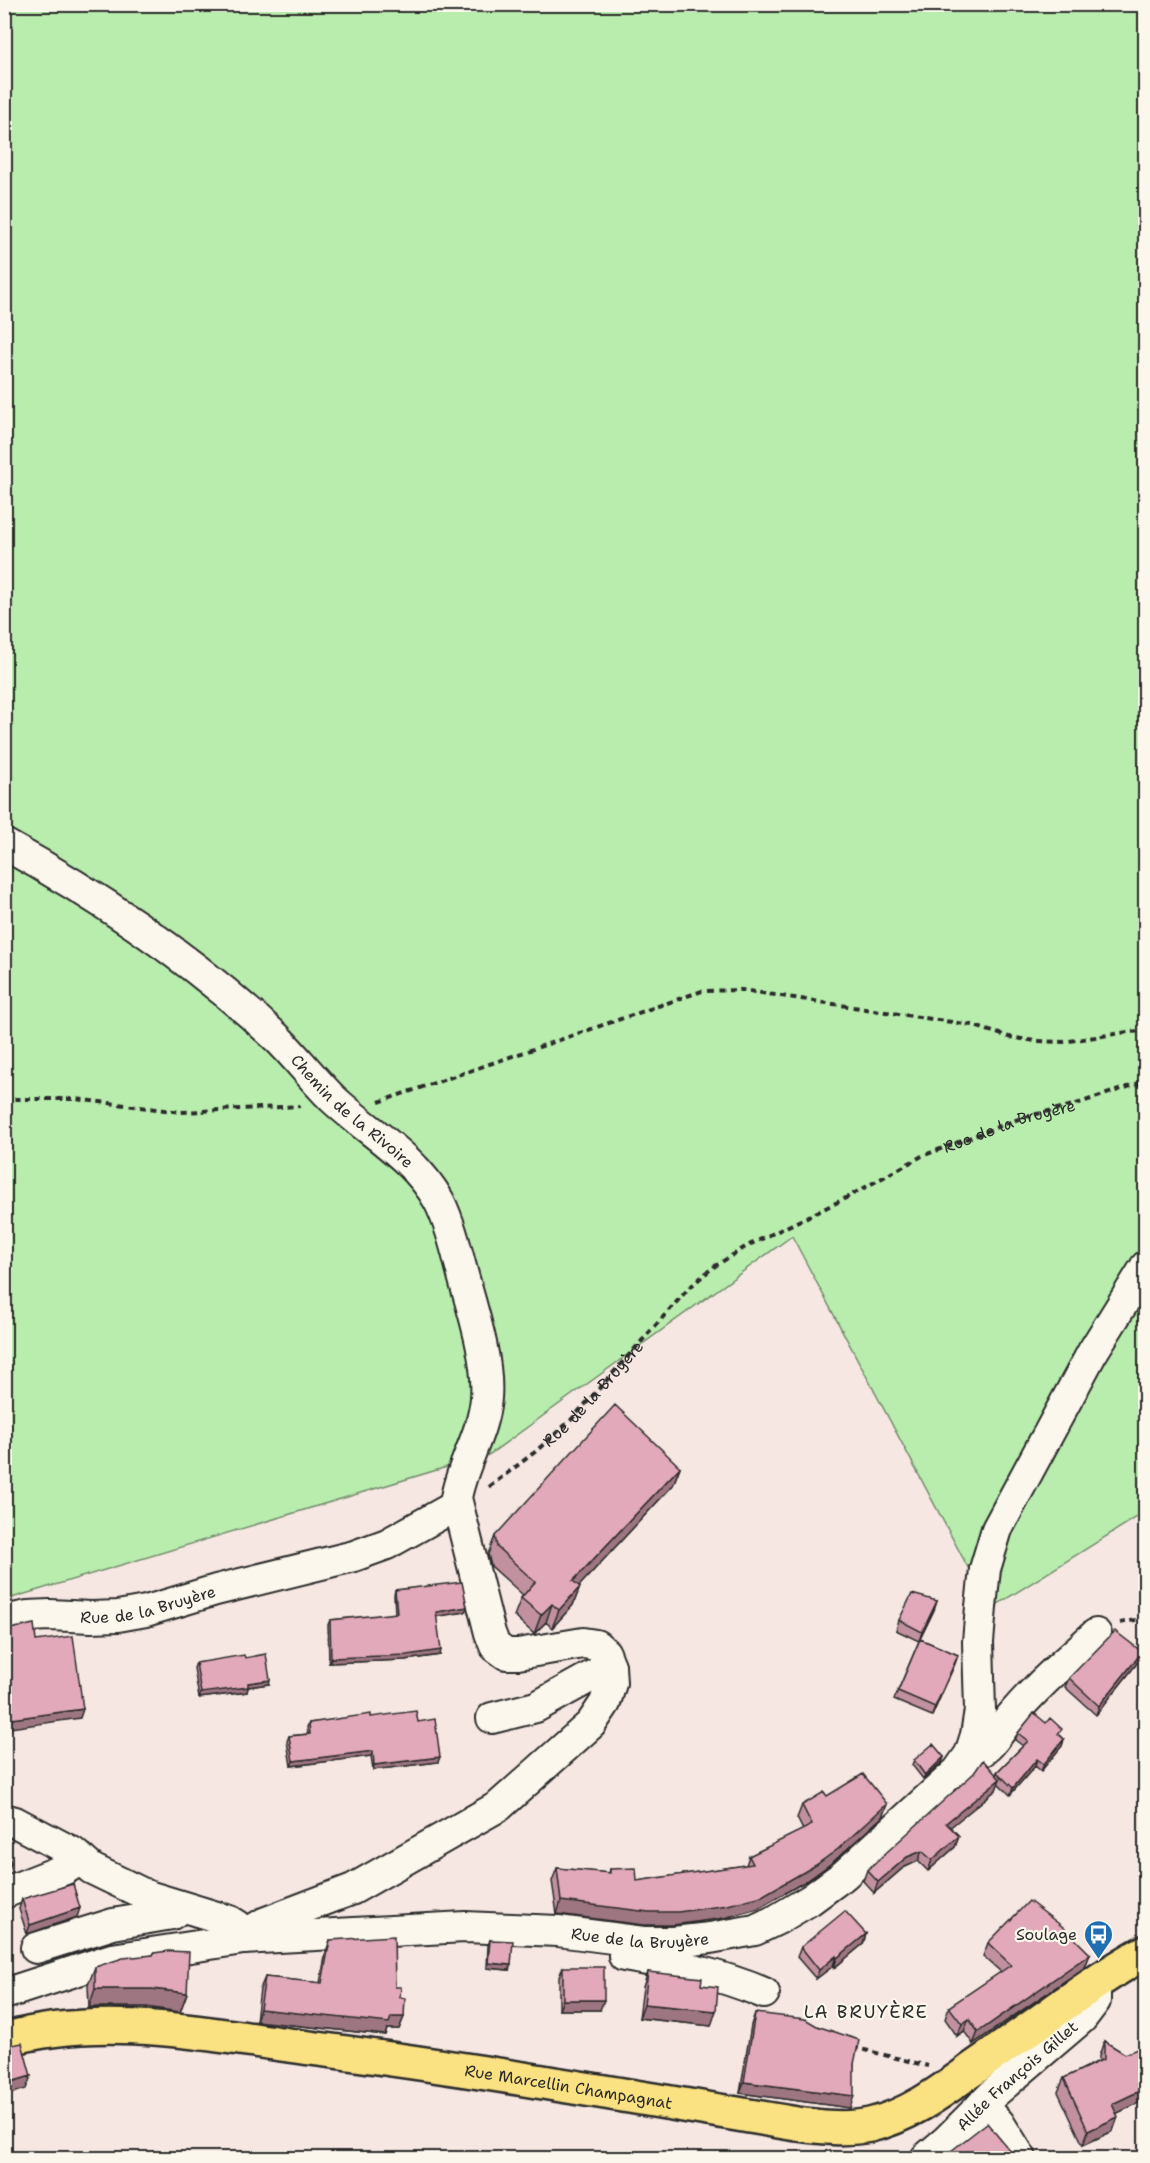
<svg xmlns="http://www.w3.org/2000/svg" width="1150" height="2163" viewBox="0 0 1150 2163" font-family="'Shantell Sans',sans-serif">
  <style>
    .green { fill: #b9edae; stroke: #728c6c; stroke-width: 1.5 }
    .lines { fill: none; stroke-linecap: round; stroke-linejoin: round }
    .minor-casing { stroke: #2b2b2b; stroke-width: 34 }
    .major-casing { stroke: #2b2b2b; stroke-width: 38 }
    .path { stroke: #2b2b2b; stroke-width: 4; stroke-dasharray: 6 4.5; stroke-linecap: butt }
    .minor { stroke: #fbf7ec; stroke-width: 30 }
    .major { stroke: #fae181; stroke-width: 33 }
    .wall { fill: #c291a0; stroke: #2b2b2b; stroke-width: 1.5 }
    .shaded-wall { fill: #9e7682; stroke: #2b2b2b; stroke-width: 1.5 }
    .building { fill: #e2a9ba; stroke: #2b2b2b; stroke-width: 1.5 }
    .labels { text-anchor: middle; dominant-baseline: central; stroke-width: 4.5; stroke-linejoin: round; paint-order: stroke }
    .street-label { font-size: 16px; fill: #2b2b2b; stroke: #fbf7ec }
    .poi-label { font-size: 16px; fill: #2b2b2b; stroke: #fbf7ec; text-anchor: end }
    .neighbourhood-label { font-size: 18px; letter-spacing: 1.5px; fill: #2b2b2b; stroke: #fbf7ec }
  </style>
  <rect width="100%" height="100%" fill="#f6e7e2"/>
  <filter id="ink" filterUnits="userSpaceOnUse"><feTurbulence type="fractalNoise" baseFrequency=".0167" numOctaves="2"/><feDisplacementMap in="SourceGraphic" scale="12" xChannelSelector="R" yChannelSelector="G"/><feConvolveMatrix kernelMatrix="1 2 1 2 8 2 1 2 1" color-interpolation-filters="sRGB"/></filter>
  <g filter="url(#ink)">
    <path class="green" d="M 5,5 L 1145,5 L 1145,1512 L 990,1609 L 792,1236 L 490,1454 L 5,1600 Z"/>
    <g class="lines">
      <defs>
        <g id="minor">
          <path id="s2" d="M 4,844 C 102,898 195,961 277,1038 C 296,1057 313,1079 332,1098 C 368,1132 414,1156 439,1201 C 451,1225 457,1253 464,1279 C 474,1315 489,1361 486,1398 C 483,1434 462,1463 456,1498 L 490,1633 L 495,1646 L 506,1654 L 518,1654 L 583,1643 L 596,1645 L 605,1653 L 610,1666 L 611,1683 L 605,1703 L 591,1724 L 499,1806 L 353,1889 L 264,1923 L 249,1932 L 243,1939"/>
          <path id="s3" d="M 4,1621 L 28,1616 L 50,1615 L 91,1617 L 118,1616 L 146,1611 L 216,1590 L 354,1556 L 387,1544 L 457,1505"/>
          <path d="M 492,1718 L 536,1707 L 610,1666"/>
          <path d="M 970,1754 C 986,1757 1000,1730 1009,1719 C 1035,1687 1066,1661 1096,1634"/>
          <path d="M 4,1819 L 15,1822 L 72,1852 L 92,1869 L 148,1896 L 230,1921 L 238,1926 L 243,1939"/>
          <path d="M 4,1893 L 65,1869 L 81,1859"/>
          <path d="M 36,1948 L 113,1924 L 172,1914 L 176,1911 L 178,1906"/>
          <path d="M 624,1956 C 672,1964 719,1974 764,1993"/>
          <path id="s4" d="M 4,1994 L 112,1959 L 243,1939 L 465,1927 L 558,1931 L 643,1942 L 674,1942 L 710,1938 L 755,1930 L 778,1919 L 810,1900 L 844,1875 L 958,1771 L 970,1754 L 976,1735 L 980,1710 L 978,1642 L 981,1607 L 985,1569 L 997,1529 L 1092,1353 L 1146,1266"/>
          <path d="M 982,2105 L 999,2123 L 1021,2158"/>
          <path id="s5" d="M 926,2158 L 946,2141 L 993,2094 L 1082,2018 L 1095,2001 L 1095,1992 L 1092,1985"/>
        </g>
        <g id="major">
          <path id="s6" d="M 4,2040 C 103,2011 211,2035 310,2048 C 473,2069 635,2097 797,2124 C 821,2127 846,2130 870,2125 C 909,2116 942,2091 974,2068 C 1004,2047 1034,2026 1064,2004 C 1091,1986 1117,1967 1146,1952"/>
        </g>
      </defs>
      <use href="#minor" class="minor-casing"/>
      <use href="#major" class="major-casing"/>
      <g class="path">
        <path d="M 4,1099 L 76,1099 L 181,1112 L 300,1106"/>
        <path d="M 379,1102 L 702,991 L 742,990 L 971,1025 L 1009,1037 L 1035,1041 L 1063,1042 L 1128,1032 L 1146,1031"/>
        <path id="s1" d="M 489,1487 L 535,1452 L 571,1420 L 689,1288 L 712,1268 L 747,1246 L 844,1199 L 922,1156 L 1021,1118 L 1073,1105 L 1146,1081"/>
        <path d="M 1120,1623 L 1146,1618"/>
        <path d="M 853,2047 L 928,2066"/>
      </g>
      <use href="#minor" class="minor"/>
      <use href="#major" class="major"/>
    </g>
    <path class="wall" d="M 680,1467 L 673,1485 L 579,1586 L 580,1587 L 573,1605 L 552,1628 L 546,1622 L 534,1634 L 514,1616 L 521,1598 L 523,1595 L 491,1566 L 488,1554 L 495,1536 Z
      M 395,1590 L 465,1612 L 436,1616 L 440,1655 L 405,1660 L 329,1663 L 328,1625 L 330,1620 L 395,1614 L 394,1595 Z
      M 937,1601 L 934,1610 L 920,1639 L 958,1655 L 932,1716 L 894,1700 L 919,1641 L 896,1630 L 899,1620 Z
      M 245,1658 L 269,1684 L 248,1687 L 247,1692 L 199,1698 L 194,1668 L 196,1663 Z
      M 1138,1662 L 1096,1715 L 1065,1687 L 1069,1678 Z
      M 371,1717 L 418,1722 L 438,1762 L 373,1770 L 371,1756 L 291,1766 L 287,1741 L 289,1736 L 308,1734 L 307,1727 L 309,1723 Z
      M 1018,1733 L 1060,1735 L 1064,1739 L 1062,1746 L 1041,1771 L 1035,1766 L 1010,1795 L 998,1783 L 996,1790 L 950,1827 L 959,1836 L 955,1847 L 928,1871 L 918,1861 L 903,1868 L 874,1893 L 863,1881 L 867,1870 L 996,1775 L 997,1772 L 1023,1746 L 1015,1740 Z
      M 944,1757 L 942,1762 L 923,1779 L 912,1765 L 914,1760 Z
      M 827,1796 L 887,1804 L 882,1817 L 833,1862 L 811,1878 L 757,1909 L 724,1918 L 673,1925 L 644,1925 L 557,1914 L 552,1881 L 557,1868 L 609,1873 L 610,1869 L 637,1881 L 746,1865 L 749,1856 L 803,1830 L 797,1818 L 802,1805 Z
      M 22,1899 L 77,1917 L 27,1934 L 19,1909 Z
      M 866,1934 L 863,1944 L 834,1968 L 833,1966 L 816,1979 L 797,1957 L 801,1947 Z
      M 330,1940 L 395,1987 L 400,1997 L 404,2017 L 399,2029 L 387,2029 L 385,2035 L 256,2021 L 260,1989 L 265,1977 L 320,1983 L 326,1952 Z
      M 490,1940 L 509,1970 L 487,1968 L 488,1945 Z
      M 988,1943 L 1090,1954 L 1085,1967 L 973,2044 L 964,2031 L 957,2036 L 945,2019 L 949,2007 L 1001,1972 L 983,1956 Z
      M 154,1953 L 187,1993 L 180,2012 L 146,2007 L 89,2007 L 88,1985 L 95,1967 L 153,1955 Z
      M 563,1967 L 600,2010 L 559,2010 L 559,1977 Z
      M 648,1972 L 701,1985 L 711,2026 L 639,2018 L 643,1987 Z
      M 755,2013 L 854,2064 L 850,2108 L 740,2093 L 751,2025 Z
      M 1104,2041 L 1125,2054 L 1146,2052 L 1146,2099 L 1117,2113 L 1113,2131 L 1083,2145 L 1058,2092 L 1064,2078 L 1099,2061 L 1099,2056 Z"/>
    <path class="shaded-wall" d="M 680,1467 L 673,1485 L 567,1599 L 573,1581 Z
      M 580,1587 L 573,1605 L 552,1628 L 559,1610 Z
      M 937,1601 L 934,1610 L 919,1641 L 922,1632 Z
      M 552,1604 L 546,1622 L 534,1634 L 541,1615 Z
      M 467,1607 L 465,1612 L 434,1617 L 436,1612 Z
      M 441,1650 L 440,1655 L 405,1660 L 329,1663 L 331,1658 Z
      M 1142,1652 L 1138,1662 L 1096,1715 L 1099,1706 Z
      M 958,1655 L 955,1664 L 932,1716 L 935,1707 Z
      M 270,1680 L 269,1684 L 248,1687 L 247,1692 L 199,1698 L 201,1693 L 248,1683 Z
      M 83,1709 L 80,1718 L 4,1729 L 4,1720 Z
      M 1064,1739 L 1062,1746 L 1041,1771 L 1044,1764 Z
      M 373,1751 L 371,1756 L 291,1766 L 293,1761 Z
      M 440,1757 L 438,1762 L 373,1770 L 374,1765 Z
      M 944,1757 L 942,1762 L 923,1779 L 925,1775 Z
      M 1037,1759 L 1035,1766 L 1010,1795 L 1013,1788 Z
      M 1000,1779 L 996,1790 L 942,1834 L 946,1823 Z
      M 887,1804 L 882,1817 L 833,1862 L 811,1878 L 757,1909 L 724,1918 L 673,1925 L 644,1925 L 557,1914 L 561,1901 L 762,1896 Z
      M 959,1836 L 955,1847 L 928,1871 L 932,1860 Z
      M 922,1851 L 918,1861 L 903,1868 L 874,1893 L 878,1882 L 907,1857 Z
      M 11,1863 L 8,1873 L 4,1875 L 4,1867 Z
      M 80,1908 L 77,1917 L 27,1934 L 30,1925 Z
      M 866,1934 L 863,1944 L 834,1968 L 837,1958 Z
      M 1090,1954 L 1085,1967 L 973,2044 L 978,2032 Z
      M 836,1956 L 833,1966 L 816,1979 L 819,1970 Z
      M 488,1963 L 511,1965 L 509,1970 L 487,1968 Z
      M 95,1989 L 152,1989 L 187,1993 L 180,2012 L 146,2007 L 89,2007 Z
      M 563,2000 L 604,2000 L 600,2010 L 559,2010 Z
      M 644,2004 L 716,2011 L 711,2026 L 639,2018 Z
      M 260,2009 L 391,2017 L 404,2017 L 399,2029 L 387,2029 L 385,2035 L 256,2021 Z
      M 969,2019 L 964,2031 L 957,2036 L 962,2024 Z
      M 31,2076 L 26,2089 L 4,2096 L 4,2084 Z
      M 744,2082 L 854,2096 L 850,2108 L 740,2093 Z
      M 1146,2088 L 1145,2100 L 1107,2118 L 1112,2104 Z
      M 1118,2117 L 1113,2131 L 1083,2145 L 1088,2131 Z"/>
    <path class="building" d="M 615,1405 L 680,1467 L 573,1581 L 580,1587 L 559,1610 L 552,1604 L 541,1615 L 521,1598 L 535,1582 L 497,1547 L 495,1536 Z
      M 462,1582 L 467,1607 L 436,1612 L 441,1650 L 407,1655 L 331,1658 L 330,1620 L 397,1613 L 395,1590 Z
      M 912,1594 L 937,1601 L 922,1632 L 899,1620 Z
      M 34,1624 L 36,1641 L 73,1636 L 83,1709 L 4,1720 L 4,1628 L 10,1629 Z
      M 1115,1631 L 1142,1652 L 1099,1706 L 1069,1678 Z
      M 920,1639 L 958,1655 L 935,1707 L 898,1691 Z
      M 266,1654 L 270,1680 L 248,1683 L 248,1687 L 201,1693 L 196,1663 L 244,1655 L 245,1658 Z
      M 416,1711 L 418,1722 L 435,1719 L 440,1757 L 374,1765 L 373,1751 L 293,1761 L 289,1736 L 310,1734 L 309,1723 L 371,1714 L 371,1717 Z
      M 1034,1713 L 1046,1723 L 1050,1718 L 1062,1729 L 1058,1734 L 1064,1739 L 1044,1764 L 1037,1759 L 1013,1788 L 997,1772 L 1028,1741 L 1018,1733 Z
      M 933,1744 L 944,1757 L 925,1775 L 914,1760 Z
      M 983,1760 L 1000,1779 L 946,1823 L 959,1836 L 932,1860 L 922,1851 L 907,1857 L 878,1882 L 867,1870 L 974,1773 Z
      M 863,1774 L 887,1804 L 838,1849 L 816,1865 L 762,1896 L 728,1905 L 678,1912 L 649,1912 L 561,1901 L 557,1868 L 610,1873 L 610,1869 L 636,1868 L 637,1881 L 753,1864 L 749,1856 L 812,1825 L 802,1805 L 824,1792 L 827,1796 Z
      M 4,1843 L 5,1843 L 11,1863 L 4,1867 Z
      M 73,1884 L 80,1908 L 30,1925 L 22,1899 Z
      M 1029,1901 L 1063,1927 L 1090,1954 L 978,2032 L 969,2019 L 962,2024 L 949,2007 L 1011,1965 L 988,1943 Z
      M 845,1911 L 866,1934 L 837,1958 L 836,1956 L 819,1970 L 801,1947 Z
      M 394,1936 L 395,1987 L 401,1987 L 400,1997 L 405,1998 L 404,2017 L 391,2017 L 389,2023 L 260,2009 L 265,1977 L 322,1983 L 330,1940 Z
      M 490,1940 L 513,1941 L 511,1965 L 488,1963 Z
      M 168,1951 L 189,1952 L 187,1993 L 152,1989 L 95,1989 L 95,1967 L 123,1958 L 153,1955 L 154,1953 Z
      M 563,1967 L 604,1967 L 604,2000 L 563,2000 Z
      M 648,1972 L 702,1978 L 701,1985 L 718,1987 L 716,2011 L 644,2004 Z
      M 755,2013 L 805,2019 L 817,2026 L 859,2040 L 854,2064 L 854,2096 L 744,2082 Z
      M 1104,2041 L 1125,2054 L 1137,2049 L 1146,2052 L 1146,2088 L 1112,2104 L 1118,2117 L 1088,2131 L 1064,2078 L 1104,2059 Z
      M 22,2043 L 31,2076 L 4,2084 L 4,2044 L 12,2045 Z
      M 987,2123 L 1016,2158 L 942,2158 Z"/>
  </g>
  <defs>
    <symbol id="bus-pin" viewBox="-11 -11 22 30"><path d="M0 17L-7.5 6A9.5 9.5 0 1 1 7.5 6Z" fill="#1f6fb2" stroke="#fbf7ec"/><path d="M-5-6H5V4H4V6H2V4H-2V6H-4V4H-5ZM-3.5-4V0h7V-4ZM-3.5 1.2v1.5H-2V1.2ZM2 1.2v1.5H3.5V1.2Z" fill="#fff"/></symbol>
  </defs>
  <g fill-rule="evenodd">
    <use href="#bus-pin" x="1082" y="1918" width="33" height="45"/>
  </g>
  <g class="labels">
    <g class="street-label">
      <text stroke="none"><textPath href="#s2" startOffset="441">Chemin de la Rivoire</textPath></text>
      <text stroke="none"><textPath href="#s1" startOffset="644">Rue de la Bruyère</textPath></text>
      <text stroke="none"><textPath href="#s1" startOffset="140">Rue de la Bruyère</textPath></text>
      <text stroke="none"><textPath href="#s3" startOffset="146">Rue de la Bruyère</textPath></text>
      <text stroke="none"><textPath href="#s4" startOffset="644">Rue de la Bruyère</textPath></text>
      <text stroke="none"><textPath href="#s5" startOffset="123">Allée François Gillet</textPath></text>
      <text stroke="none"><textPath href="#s6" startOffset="570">Rue Marcellin Champagnat</textPath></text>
    </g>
    <g class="poi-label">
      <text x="1077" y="1934">Soulage</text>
    </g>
    <g class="neighbourhood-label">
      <text x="866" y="2012">LA BRUYÈRE</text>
    </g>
  </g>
  <rect width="1150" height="2163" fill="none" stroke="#fbf7ec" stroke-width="24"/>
  <rect x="12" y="12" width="1126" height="2139" fill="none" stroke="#2b2b2b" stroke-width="2" filter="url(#ink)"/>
</svg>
